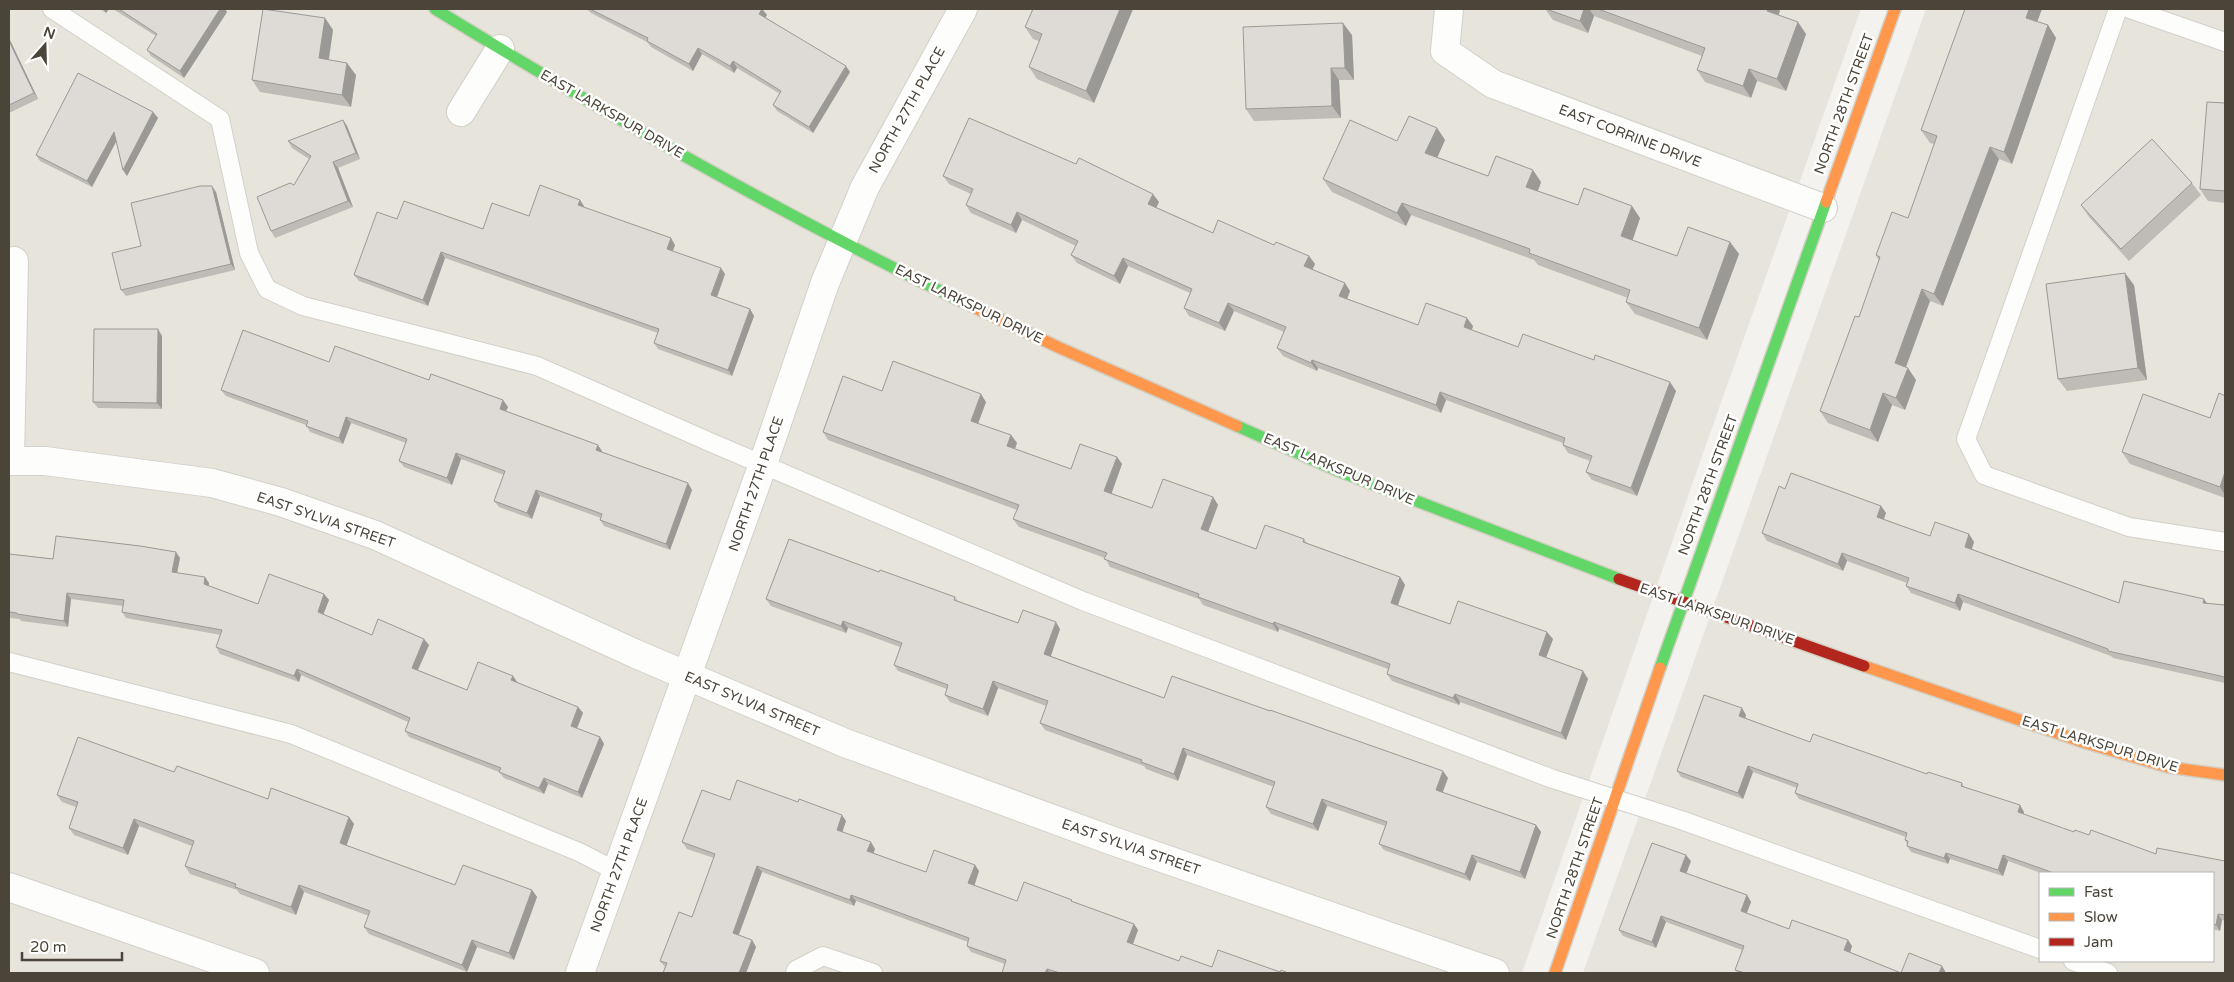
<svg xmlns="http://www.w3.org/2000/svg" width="2234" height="982" viewBox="0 0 2234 982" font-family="'Varela Round',sans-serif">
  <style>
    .residential { fill: #e7e4dc; fill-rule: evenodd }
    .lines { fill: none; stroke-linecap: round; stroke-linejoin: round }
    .lane-casing { stroke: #d2d0cb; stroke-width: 20 }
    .street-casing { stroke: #d2d0cb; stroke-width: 30 }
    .fast-casing { stroke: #d3cfc5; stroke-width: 14 }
    .slow-casing { stroke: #d3cfc5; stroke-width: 14 }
    .jam-casing { stroke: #d3cfc5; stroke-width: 14 }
    .lane { stroke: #fdfdfc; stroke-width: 18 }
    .street { stroke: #fdfdfc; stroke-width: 28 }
    .fast { stroke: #63d668; stroke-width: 11 }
    .slow { stroke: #ff974d; stroke-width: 11 }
    .jam { stroke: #b3261e; stroke-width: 11 }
    .wall { fill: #bfbcb8 }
    .shaded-wall { fill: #9b9996 }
    .building { fill: #dedbd6; stroke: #9b9996 }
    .labels { text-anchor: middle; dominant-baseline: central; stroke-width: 5; stroke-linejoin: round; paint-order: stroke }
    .street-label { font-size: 14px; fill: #4b4439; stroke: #fff }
  </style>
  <rect width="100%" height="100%" fill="#f4f2ee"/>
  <path class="residential" d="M 9,9 L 1861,9 L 1701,459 L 1522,973 L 9,973 Z
    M 1926,9 L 2225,9 L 2225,973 L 1583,973 ZM 2040,873 L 2213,873 L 2213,961 L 2040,961 Z"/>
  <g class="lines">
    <defs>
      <path id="lane" d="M 52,9 L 220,119 L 249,253 L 267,289 L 303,306 L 537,366 L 712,443 L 1083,601 L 1553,779 L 1681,820 L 2040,949
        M 2118,9 L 1966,439 L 1984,475 L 2129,527 L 2225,542
        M 2130,9 L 2225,42
        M 9,662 L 291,734 L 579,852 L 616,871
        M 2073,961 L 2108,973
        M 795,973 L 796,970 L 823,956 L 873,973"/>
      <path id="street" d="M 1449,9 L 1445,51 L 1493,84 L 1823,208
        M 461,112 L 500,49
        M 9,461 L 45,461 L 212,483 L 281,502 L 375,535 L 636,654 L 845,743 L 1110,840 L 1495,973
        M 10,461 L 14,261
        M 9,887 L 255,973
        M 580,973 L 763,464 L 825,283 L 865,187 L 963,9"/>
      <path id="fast" d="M 435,9 C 606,114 780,214 961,301
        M 1237,426 L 1336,470 L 1619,579
        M 1660,668 L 1826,202"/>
      <path id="slow" d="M 1826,202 L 1895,9
        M 961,301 L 1060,348 L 1237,426
        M 1864,666 L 2083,742 L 2168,767 L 2225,775
        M 1555,973 L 1660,668"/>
      <path id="jam" d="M 1619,579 L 1864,666"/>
    </defs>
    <use href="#lane" class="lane-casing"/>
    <use href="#street" class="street-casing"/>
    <use href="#fast" class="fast-casing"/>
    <use href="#slow" class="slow-casing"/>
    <use href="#jam" class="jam-casing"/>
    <use href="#lane" class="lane"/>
    <use href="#street" class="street"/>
    <use href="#fast" class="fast"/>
    <use href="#slow" class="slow"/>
    <use href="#jam" class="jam"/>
  </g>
  <path class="wall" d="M 100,9 L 109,9 L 106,13 Z
    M 113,9 L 225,9 L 227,12 L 184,78 L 151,56 L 147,50 L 156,36 Z
    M 587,9 L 762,9 L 767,15 L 765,17 L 850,72 L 813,133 L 777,111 L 773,105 L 780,94 L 737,68 L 734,73 L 702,54 L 693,71 L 651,47 L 647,42 L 591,13 Z
    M 1033,9 L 1133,9 L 1094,103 L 1037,79 L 1029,67 L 1039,41 L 1033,39 L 1025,27 Z
    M 1545,9 L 1778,9 L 1780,11 L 1778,15 L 1806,34 L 1786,91 L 1757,81 L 1751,98 L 1705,82 L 1697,70 L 1702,56 L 1594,16 L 1588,33 L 1553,20 Z
    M 2042,9 L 2037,22 L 2048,25 L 2056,38 L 2012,164 L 1999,159 L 1943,306 L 1930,301 L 1906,367 L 1916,380 L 1905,410 L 1892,405 L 1878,442 L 1828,423 L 1820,411 L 1859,317 L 1879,261 L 1876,255 L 1908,218 L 1934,144 L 1930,143 L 1921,130 Z
    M 325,18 L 333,30 L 329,60 L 356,75 L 351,107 L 260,92 L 252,80 Z
    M 1352,35 L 1354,80 L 1339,80 L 1341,118 L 1254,121 L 1246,109 Z
    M 9,38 L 38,99 L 9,113 Z
    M 2225,103 L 2225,203 L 2208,201 L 2200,189 Z
    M 153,112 L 158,118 L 127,176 L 123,170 L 116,142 L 92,187 L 40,161 L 36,155 Z
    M 343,120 L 347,126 L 360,159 L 338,168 L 353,207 L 275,238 L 271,231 L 294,185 L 309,159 L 292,148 L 288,141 Z
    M 1437,128 L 1445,140 L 1437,157 L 1488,176 L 1541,182 L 1538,191 L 1578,205 L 1640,218 L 1632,240 L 1677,256 L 1730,242 L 1739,254 L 1707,340 L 1635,314 L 1626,302 L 1628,298 L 1538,265 L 1534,260 L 1411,215 L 1406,226 L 1332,192 L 1323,179 L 1397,141 Z
    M 943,176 L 1159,202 L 1156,207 L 1213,233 L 1274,245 L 1309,256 L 1315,264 L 1312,270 L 1350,291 L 1347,299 L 1418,325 L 1473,326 L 1472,330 L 1518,347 L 1676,391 L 1637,496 L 1592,480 L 1586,472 L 1590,461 L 1568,453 L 1563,445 L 1563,443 L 1446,400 L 1441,413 L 1318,368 L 1317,371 L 1283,356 L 1277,348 L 1284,332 L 1234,311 L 1225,331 L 1189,316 L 1184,308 L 1190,293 L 1128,266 L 1120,284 L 1077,263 L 1071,255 L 1076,246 L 1022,220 L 1016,233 L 971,213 L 966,205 L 971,194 L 949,184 Z
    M 2192,183 L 2201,195 L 2129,261 L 2089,217 L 2081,205 Z
    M 216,192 L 235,270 L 126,296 L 121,290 Z
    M 580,200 L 584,207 L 675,245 L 673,251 L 725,274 L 717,298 L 750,309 L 754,316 L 732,376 L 658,349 L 654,343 L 658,333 L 445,258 L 428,306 L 359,281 L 354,275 L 397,219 L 483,229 L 529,216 Z
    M 2134,285 L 2147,380 L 2067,391 L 2058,379 Z
    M 162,336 L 162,409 L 98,408 L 93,402 Z
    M 329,362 L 429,380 L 508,407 L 506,411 L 602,451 L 602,452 L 692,490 L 670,550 L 604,526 L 600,520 L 601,518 L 540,496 L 532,519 L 499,507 L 494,501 L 504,475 L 461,459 L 452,485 L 404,467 L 399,461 L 406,443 L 351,423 L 343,444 L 310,432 L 306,425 L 226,396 L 221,390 Z
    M 882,391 L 986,402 L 978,424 L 1011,435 L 1017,443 L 1015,449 L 1071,469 L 1117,457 L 1122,464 L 1111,493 L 1152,508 L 1213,497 L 1218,505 L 1208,532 L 1256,549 L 1304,539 L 1307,543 L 1400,577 L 1405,585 L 1398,605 L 1450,624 L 1553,639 L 1546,658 L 1583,671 L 1588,679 L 1566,740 L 1460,702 L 1459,705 L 1392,681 L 1387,674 L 1388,669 L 1279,629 L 1278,632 L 1203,605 L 1199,599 L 1110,567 L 1105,558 L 1019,527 L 1013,519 L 1017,510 L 828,440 L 823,432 Z
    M 2225,396 L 2225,498 L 2130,464 L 2122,452 L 2210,418 Z
    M 1785,489 L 1881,506 L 1886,513 L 1884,519 L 1930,536 L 1969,534 L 1974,542 L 1972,549 L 2119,603 L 2208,604 L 2225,605 L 2225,683 L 2113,658 L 2111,656 L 1963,602 L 1960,611 L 1911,593 L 1906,586 L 1907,583 L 1847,561 L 1843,571 L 1767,541 L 1762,533 Z
    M 9,554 L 53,559 L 180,558 L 177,573 L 209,583 L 209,586 L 258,604 L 324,594 L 329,600 L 323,614 L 372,635 L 429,645 L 418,670 L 467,690 L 513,676 L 517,682 L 517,683 L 578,707 L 583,713 L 577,729 L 600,737 L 604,744 L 582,798 L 548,784 L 544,794 L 504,778 L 499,772 L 409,737 L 405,731 L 408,722 L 301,675 L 299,682 L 220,654 L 216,647 L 221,635 L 126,618 L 122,612 L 123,606 L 71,599 L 68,627 L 21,621 L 20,619 L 9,618 Z
    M 879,572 L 955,597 L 958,601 L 1018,623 L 1060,629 L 1051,656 L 1164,698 L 1448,778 L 1442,792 L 1536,825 L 1541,832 L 1525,879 L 1477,862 L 1470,881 L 1384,850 L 1379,844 L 1385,826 L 1327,806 L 1318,831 L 1271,814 L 1266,807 L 1274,787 L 1187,755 L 1178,781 L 1146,769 L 1144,766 L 1045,730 L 1040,723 L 1046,706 L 998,688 L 988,716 L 950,702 L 945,695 L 947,689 L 898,671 L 894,665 L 900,647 L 848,628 L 846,633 L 771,606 L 766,599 Z
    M 1746,715 L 1745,718 L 1810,742 L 1962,783 L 1964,787 L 2024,812 L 2023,814 L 2074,832 L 2089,835 L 2156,854 L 2225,861 L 2225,921 L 2222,920 L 2220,931 L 2213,929 L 2213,873 L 2041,873 L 2008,861 L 2003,876 L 1950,859 L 1948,864 L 1911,852 L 1907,846 L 1907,844 L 1905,840 L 1906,837 L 1799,799 L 1795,793 L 1797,788 L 1753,772 L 1743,799 L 1681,777 L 1677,771 Z
    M 174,772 L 268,799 L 349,817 L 354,824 L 346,846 L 455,885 L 532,890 L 537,897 L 514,960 L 477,947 L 467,972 L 369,934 L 364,927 L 369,916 L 304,892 L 296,915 L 240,894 L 237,890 L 190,874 L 185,866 L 192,846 L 139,826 L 128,855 L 74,835 L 69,828 L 76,807 L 62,802 L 57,795 Z
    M 730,800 L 798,802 L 846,821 L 842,832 L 875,849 L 873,853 L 926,872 L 975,865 L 979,871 L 974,885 L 1017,901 L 1073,902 L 1134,924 L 1138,930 L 1133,944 L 1179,961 L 1212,967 L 1288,973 L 1002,973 L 1005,964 L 971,952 L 967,946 L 968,942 L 856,901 L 854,906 L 762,872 L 739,935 L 752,940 L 756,947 L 746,973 L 663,973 L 665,967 L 660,961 L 692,917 L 714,858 L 687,849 L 682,842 Z
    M 1691,861 L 1686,873 L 1747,895 L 1751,902 L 1747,913 L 1789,929 L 1848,940 L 1852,946 L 1850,952 L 1901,973 L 1942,966 L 1946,973 L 1738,973 L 1735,970 L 1742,950 L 1666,922 L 1656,948 L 1623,936 L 1619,930 Z"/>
  <path class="shaded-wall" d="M 103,9 L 109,9 L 106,13 Z
    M 220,9 L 225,9 L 227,12 L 184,78 L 180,71 Z
    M 762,9 L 767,15 L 764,20 L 759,14 Z
    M 1120,9 L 1133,9 L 1094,103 L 1086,91 Z
    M 1584,9 L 1589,9 L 1594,16 L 1588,33 L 1580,21 Z
    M 1768,9 L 1778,9 L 1780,11 L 1776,23 L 1767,11 Z
    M 2029,9 L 2042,9 L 2034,30 L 2026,18 Z
    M 325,18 L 333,30 L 327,70 L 319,58 Z
    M 1798,22 L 1806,34 L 1786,91 L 1777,79 Z
    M 1343,23 L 1352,35 L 1354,80 L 1345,68 Z
    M 2048,25 L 2056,38 L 2012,164 L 2004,152 Z
    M 9,38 L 38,99 L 34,93 L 9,41 Z
    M 698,48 L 702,54 L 693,71 L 689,64 Z
    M 733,61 L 737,68 L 734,73 L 730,66 Z
    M 347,63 L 356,75 L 351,107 L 342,95 Z
    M 846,66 L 850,72 L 813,133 L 809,127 Z
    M 1331,68 L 1339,80 L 1341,118 L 1332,106 Z
    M 1749,69 L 1757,81 L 1751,98 L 1743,86 Z
    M 153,112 L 158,118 L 127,176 L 123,170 Z
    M 343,120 L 347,126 L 360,159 L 356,153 Z
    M 1437,128 L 1445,140 L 1434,165 L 1425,153 Z
    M 114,132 L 118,138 L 92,187 L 87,181 Z
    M 1990,147 L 1999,159 L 1943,306 L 1934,294 Z
    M 333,162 L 338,168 L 353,207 L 348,201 Z
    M 1533,170 L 1541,182 L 1535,199 L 1526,187 Z
    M 212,186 L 216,192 L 235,270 L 231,264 Z
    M 1153,194 L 1159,202 L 1154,212 L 1148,204 Z
    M 580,200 L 584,206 L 583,211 L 578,205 Z
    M 1402,203 L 1411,215 L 1406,226 L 1397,213 Z
    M 1632,206 L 1640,218 L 1630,248 L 1621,236 Z
    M 1017,212 L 1022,220 L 1016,233 L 1011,225 Z
    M 671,238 L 675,245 L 671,255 L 667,249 Z
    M 1730,242 L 1739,254 L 1707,340 L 1699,328 Z
    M 441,252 L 445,258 L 428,306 L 423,300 Z
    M 1309,256 L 1315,264 L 1310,274 L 1304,266 Z
    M 1123,258 L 1128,266 L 1120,284 L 1114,276 Z
    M 721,268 L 725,274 L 715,302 L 711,295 Z
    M 2125,273 L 2134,285 L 2147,380 L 2138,368 Z
    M 1345,283 L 1350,291 L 1345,304 L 1339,296 Z
    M 1922,289 L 1930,301 L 1903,375 L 1895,363 Z
    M 1228,303 L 1234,311 L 1225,331 L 1219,323 Z
    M 750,309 L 754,316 L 732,376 L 728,370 Z
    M 1467,318 L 1473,326 L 1470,335 L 1464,327 Z
    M 158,329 L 162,336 L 162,409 L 157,403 Z
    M 1312,360 L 1318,368 L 1317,371 L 1311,363 Z
    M 1908,368 L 1916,380 L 1905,410 L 1896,398 Z
    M 1670,382 L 1676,391 L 1637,496 L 1631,488 Z
    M 1440,392 L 1446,400 L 1441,413 L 1436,405 Z
    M 1883,393 L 1892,405 L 1878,442 L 1870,430 Z
    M 981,394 L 986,402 L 976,429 L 971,421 Z
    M 503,400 L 508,407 L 504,415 L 500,409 Z
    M 346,417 L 351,423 L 343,444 L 339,438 Z
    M 1011,435 L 1017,443 L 1013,454 L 1007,446 Z
    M 598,445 L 602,451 L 601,456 L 596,450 Z
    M 456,453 L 461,459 L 452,485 L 447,478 Z
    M 1117,457 L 1122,464 L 1110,498 L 1104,491 Z
    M 2225,472 L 2225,495 L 2220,487 Z
    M 688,483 L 692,490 L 670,550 L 666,544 Z
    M 536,490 L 540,496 L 532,519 L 527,513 Z
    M 1213,497 L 1218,505 L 1206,537 L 1201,529 Z
    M 1881,506 L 1886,513 L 1882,524 L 1877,517 Z
    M 1969,534 L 1974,542 L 1970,554 L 1965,547 Z
    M 176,552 L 180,558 L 176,578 L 172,572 Z
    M 1842,553 L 1847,561 L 1843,571 L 1838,564 Z
    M 205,577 L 209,583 L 208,590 L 204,584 Z
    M 1400,577 L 1405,585 L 1396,610 L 1391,603 Z
    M 67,593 L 71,599 L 68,627 L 64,621 Z
    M 324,594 L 329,600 L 322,618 L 318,612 Z
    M 1958,594 L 1963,602 L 1960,611 L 1955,603 Z
    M 2204,599 L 2209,606 L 2203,603 Z
    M 843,621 L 848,628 L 846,633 L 841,626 Z
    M 1056,622 L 1060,629 L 1049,661 L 1044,654 Z
    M 1274,622 L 1279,629 L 1278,632 L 1273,624 Z
    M 1547,632 L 1553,639 L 1544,663 L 1539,655 Z
    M 424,639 L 429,645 L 416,674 L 412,668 Z
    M 297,669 L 301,675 L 299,682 L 294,676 Z
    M 1583,671 L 1588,679 L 1566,740 L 1561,733 Z
    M 513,676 L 517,682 L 515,687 L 511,680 Z
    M 993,681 L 998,688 L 988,716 L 983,709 Z
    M 1455,694 L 1460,702 L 1459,705 L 1453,698 Z
    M 578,707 L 583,713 L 575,733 L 571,726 Z
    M 1742,708 L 1746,715 L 1744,723 L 1739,716 Z
    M 600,737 L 604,744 L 582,798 L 578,792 Z
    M 1183,748 L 1187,755 L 1178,781 L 1174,774 Z
    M 1748,766 L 1753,772 L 1743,799 L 1738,793 Z
    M 1443,771 L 1448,778 L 1441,797 L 1436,790 Z
    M 544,778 L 548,784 L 544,794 L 539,788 Z
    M 1322,799 L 1327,806 L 1318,831 L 1313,824 Z
    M 2020,805 L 2024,812 L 2022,818 L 2018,812 Z
    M 842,815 L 846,821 L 841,836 L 837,830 Z
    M 349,817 L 354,824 L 345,850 L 340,843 Z
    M 134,819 L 139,826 L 128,855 L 123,848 Z
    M 1536,825 L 1541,832 L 1525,879 L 1520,872 Z
    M 871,842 L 875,849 L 872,857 L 867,851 Z
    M 1946,853 L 1950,859 L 1948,864 L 1944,858 Z
    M 1472,855 L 1477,862 L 1470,881 L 1465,874 Z
    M 1686,855 L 1691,861 L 1685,877 L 1680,871 Z
    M 2003,855 L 2008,861 L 2003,876 L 1998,870 Z
    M 975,865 L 979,871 L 973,890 L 968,883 Z
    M 757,866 L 762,872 L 737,939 L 733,933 Z
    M 299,885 L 304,892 L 296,915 L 291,907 Z
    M 532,890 L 537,897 L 514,960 L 509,953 Z
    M 851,895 L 856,901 L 854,906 L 850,900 Z
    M 1747,895 L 1751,902 L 1745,917 L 1741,911 Z
    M 2218,914 L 2222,920 L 2220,931 L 2216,925 Z
    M 1661,916 L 1666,922 L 1656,948 L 1652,942 Z
    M 1134,924 L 1138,930 L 1131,949 L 1127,942 Z
    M 472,940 L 477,947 L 467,972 L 462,965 Z
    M 752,940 L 756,947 L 746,973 L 739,973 Z
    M 1848,940 L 1852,946 L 1849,956 L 1844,950 Z
    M 1942,966 L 1946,973 L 1939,973 Z
    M 1047,969 L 1050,973 L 1045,973 Z"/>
  <path class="building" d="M 119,9 L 220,9 L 180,71 L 147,50 L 157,34 Z
    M 263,9 L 325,18 L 319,58 L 347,63 L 342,95 L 252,80 Z
    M 590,9 L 762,9 L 759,14 L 846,66 L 809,127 L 773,105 L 781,91 L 733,61 L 730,66 L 698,48 L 689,64 L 647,41 L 648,38 Z
    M 1033,9 L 1120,9 L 1086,91 L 1029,67 L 1042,34 L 1025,27 Z
    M 1546,9 L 1584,9 L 1580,21 Z
    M 1598,9 L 1768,9 L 1767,11 L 1798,22 L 1777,79 L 1749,69 L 1743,86 L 1697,70 L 1705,48 Z
    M 1965,9 L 2029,9 L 2026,18 L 2048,25 L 2004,152 L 1990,147 L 1934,294 L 1922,289 L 1895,363 L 1908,368 L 1896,398 L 1883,393 L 1870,430 L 1820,411 L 1855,316 L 1859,317 L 1880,257 L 1876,255 L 1892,212 L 1908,218 L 1937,136 L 1921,130 Z
    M 1343,23 L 1345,68 L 1331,68 L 1332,106 L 1246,109 L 1243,27 Z
    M 9,41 L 34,93 L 9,105 Z
    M 78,73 L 153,112 L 123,170 L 114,132 L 87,181 L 36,155 Z
    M 2207,102 L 2225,103 L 2225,191 L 2200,189 Z
    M 1409,116 L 1437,128 L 1425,153 L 1488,176 L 1496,156 L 1533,170 L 1526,187 L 1578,205 L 1584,188 L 1632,206 L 1621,236 L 1677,256 L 1688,227 L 1730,242 L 1699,328 L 1626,302 L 1630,290 L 1529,253 L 1530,249 L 1402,203 L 1397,213 L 1323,179 L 1350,120 L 1397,141 Z
    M 969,118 L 1076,164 L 1079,158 L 1153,194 L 1148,204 L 1213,233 L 1218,220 L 1274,245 L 1276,242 L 1309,256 L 1304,266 L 1345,283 L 1339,296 L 1418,325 L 1426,303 L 1467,318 L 1464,327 L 1518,347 L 1523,334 L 1594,360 L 1595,355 L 1670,382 L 1631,488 L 1586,472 L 1592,456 L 1563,445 L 1565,438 L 1440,392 L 1436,405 L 1312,360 L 1311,363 L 1277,348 L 1286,327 L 1228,303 L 1219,323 L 1184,308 L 1192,289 L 1123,258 L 1114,276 L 1071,255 L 1078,241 L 1017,212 L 1011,225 L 966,205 L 973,189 L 943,176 Z
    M 343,120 L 356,153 L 333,162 L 348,201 L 271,231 L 257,197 L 290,183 L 294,185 L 311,156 L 288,141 Z
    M 2152,139 L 2192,183 L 2121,249 L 2081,205 Z
    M 540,185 L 580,200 L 578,205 L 671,238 L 667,249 L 721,268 L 711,295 L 750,309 L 728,370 L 654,343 L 659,329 L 441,252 L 423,300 L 354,275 L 377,212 L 397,219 L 404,201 L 483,229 L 492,203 L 529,216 Z
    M 200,186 L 212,186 L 231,264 L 121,290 L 112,253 L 141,246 L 131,203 Z
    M 2125,273 L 2138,368 L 2058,379 L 2046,284 Z
    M 94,329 L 158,329 L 157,403 L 93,402 Z
    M 243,330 L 329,362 L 335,346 L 429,380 L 431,374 L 503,400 L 500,409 L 598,445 L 596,450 L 688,483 L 666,544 L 600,520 L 602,514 L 536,490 L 527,513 L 494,501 L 505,471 L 456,453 L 447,478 L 399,461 L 407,439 L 346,417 L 339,438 L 306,426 L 308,421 L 221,390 Z
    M 893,361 L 981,394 L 971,421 L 1011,435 L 1007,446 L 1071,469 L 1080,444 L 1117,457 L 1104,491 L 1152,508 L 1163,479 L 1213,497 L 1201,529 L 1256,549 L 1265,525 L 1304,539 L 1303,542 L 1400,577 L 1391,603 L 1450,624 L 1458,601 L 1547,632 L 1539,655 L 1583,671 L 1561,733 L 1455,694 L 1453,698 L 1387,674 L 1390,664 L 1274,622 L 1273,624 L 1198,597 L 1199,594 L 1104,559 L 1107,553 L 1013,519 L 1019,505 L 823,432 L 843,376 L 882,391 Z
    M 2219,393 L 2225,396 L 2225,472 L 2220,487 L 2122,452 L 2143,394 L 2210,418 Z
    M 1791,473 L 1881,506 L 1877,517 L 1930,536 L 1935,522 L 1969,534 L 1965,547 L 2119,603 L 2124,581 L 2204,599 L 2203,603 L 2225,605 L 2225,677 L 2108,651 L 2108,649 L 1958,594 L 1955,603 L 1906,586 L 1909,578 L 1842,553 L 1838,564 L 1762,533 L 1779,486 L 1785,489 Z
    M 56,536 L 140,546 L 176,552 L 172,572 L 205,577 L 204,584 L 258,604 L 269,574 L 324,594 L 318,612 L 372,635 L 378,619 L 424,639 L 412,668 L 467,690 L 478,662 L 513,676 L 511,680 L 578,707 L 571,726 L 600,737 L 578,792 L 544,778 L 539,788 L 499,772 L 501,768 L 405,731 L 410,718 L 297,669 L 294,676 L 216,647 L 222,630 L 122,612 L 124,600 L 67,593 L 64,621 L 17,614 L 17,613 L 9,612 L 9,554 L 53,559 Z
    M 789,539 L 879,572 L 880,570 L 955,597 L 954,600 L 1018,623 L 1023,610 L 1056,622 L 1044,654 L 1164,698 L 1172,676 L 1270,711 L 1270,710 L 1443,771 L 1436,790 L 1536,825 L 1520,872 L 1472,855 L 1465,874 L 1379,844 L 1387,822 L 1322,799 L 1313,824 L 1266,807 L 1275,782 L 1183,748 L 1174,774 L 1141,762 L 1142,760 L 1040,723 L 1048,701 L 993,681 L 983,709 L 945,695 L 948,685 L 894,665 L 902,643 L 843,621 L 841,626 L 766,599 Z
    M 1704,695 L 1742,708 L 1739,716 L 1810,742 L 1813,734 L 1927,774 L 1928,772 L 1962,783 L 1961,786 L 2020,805 L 2018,812 L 2074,832 L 2075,830 L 2089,835 L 2091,830 L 2156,854 L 2157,848 L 2225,861 L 2225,915 L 2218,914 L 2216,925 L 2213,924 L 2213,873 L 2054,873 L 2003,855 L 1998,870 L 1946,853 L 1944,858 L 1907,846 L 1908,841 L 1905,840 L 1907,833 L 1795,793 L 1798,784 L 1748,766 L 1738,793 L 1677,771 Z
    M 78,737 L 174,772 L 177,766 L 268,799 L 271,788 L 349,817 L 340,843 L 455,885 L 463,865 L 532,890 L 509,953 L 472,940 L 462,965 L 364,927 L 370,911 L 299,885 L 291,907 L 235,887 L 236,884 L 185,866 L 194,841 L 134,819 L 123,848 L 69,828 L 78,802 L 57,795 Z
    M 737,780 L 798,802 L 799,799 L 842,815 L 837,830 L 871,842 L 867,851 L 926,872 L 934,850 L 975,865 L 968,883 L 1017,901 L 1024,882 L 1072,900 L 1071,901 L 1134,924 L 1127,942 L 1179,961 L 1181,956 L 1212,967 L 1218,950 L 1280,972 L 1281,970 L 1288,973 L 1060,973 L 1047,969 L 1045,973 L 1002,973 L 1006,960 L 967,946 L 969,938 L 851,895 L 850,900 L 757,866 L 733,933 L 752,940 L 739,973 L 663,973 L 667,963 L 660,961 L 679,912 L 692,917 L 715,854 L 682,842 L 702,790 L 730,800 Z
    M 1652,843 L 1686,855 L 1680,871 L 1747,895 L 1741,911 L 1789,929 L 1792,920 L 1848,940 L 1844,950 L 1901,973 L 1909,953 L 1942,966 L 1939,973 L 1745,973 L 1735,970 L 1744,946 L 1661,916 L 1652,942 L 1619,930 Z"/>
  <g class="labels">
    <g class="street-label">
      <text transform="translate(1844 104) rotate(-70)">NORTH 28TH STREET</text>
      <text transform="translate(907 110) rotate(-61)">NORTH 27TH PLACE</text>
      <text transform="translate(612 114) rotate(30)">EAST LARKSPUR DRIVE</text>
      <text transform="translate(1630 136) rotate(21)">EAST CORRINE DRIVE</text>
      <text transform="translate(969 304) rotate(26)">EAST LARKSPUR DRIVE</text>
      <text transform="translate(1339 469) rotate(23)">EAST LARKSPUR DRIVE</text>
      <text transform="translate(756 484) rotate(-71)">NORTH 27TH PLACE</text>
      <text transform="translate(1708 485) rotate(-70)">NORTH 28TH STREET</text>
      <text transform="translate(326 520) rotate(19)">EAST SYLVIA STREET</text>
      <text transform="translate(1717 614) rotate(19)">EAST LARKSPUR DRIVE</text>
      <text transform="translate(752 704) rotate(23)">EAST SYLVIA STREET</text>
      <text transform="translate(2100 744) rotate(17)">EAST LARKSPUR DRIVE</text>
      <text transform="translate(1131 847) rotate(19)">EAST SYLVIA STREET</text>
      <text transform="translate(619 865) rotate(-70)">NORTH 27TH PLACE</text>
      <text transform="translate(1575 868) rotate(-71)">NORTH 28TH STREET</text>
    </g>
  </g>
  <rect width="2234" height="982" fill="none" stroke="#4b4439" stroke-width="20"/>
  <rect x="2039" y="872" width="175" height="90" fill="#ffffff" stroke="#b7b4b0"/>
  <rect x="2049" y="888" width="25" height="8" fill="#63d668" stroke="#b7b4b0"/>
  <text x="2084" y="897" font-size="15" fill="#4b4439">Fast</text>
  <rect x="2049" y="913" width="25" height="8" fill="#ff974d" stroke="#b7b4b0"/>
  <text x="2084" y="922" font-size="15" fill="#4b4439">Slow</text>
  <rect x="2049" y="938" width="25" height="8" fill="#b3261e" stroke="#b7b4b0"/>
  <text x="2084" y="947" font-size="15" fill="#4b4439">Jam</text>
  <g transform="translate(45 45) rotate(20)" stroke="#ffffff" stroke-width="4" paint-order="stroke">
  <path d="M0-4L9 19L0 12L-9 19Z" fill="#4b4439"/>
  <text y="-8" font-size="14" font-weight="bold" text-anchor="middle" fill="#4b4439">N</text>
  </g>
  <path d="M22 952v8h100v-8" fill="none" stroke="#4b4439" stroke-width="2.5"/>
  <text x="30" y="952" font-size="15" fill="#4b4439" stroke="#ffffff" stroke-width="4" paint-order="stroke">20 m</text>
</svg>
